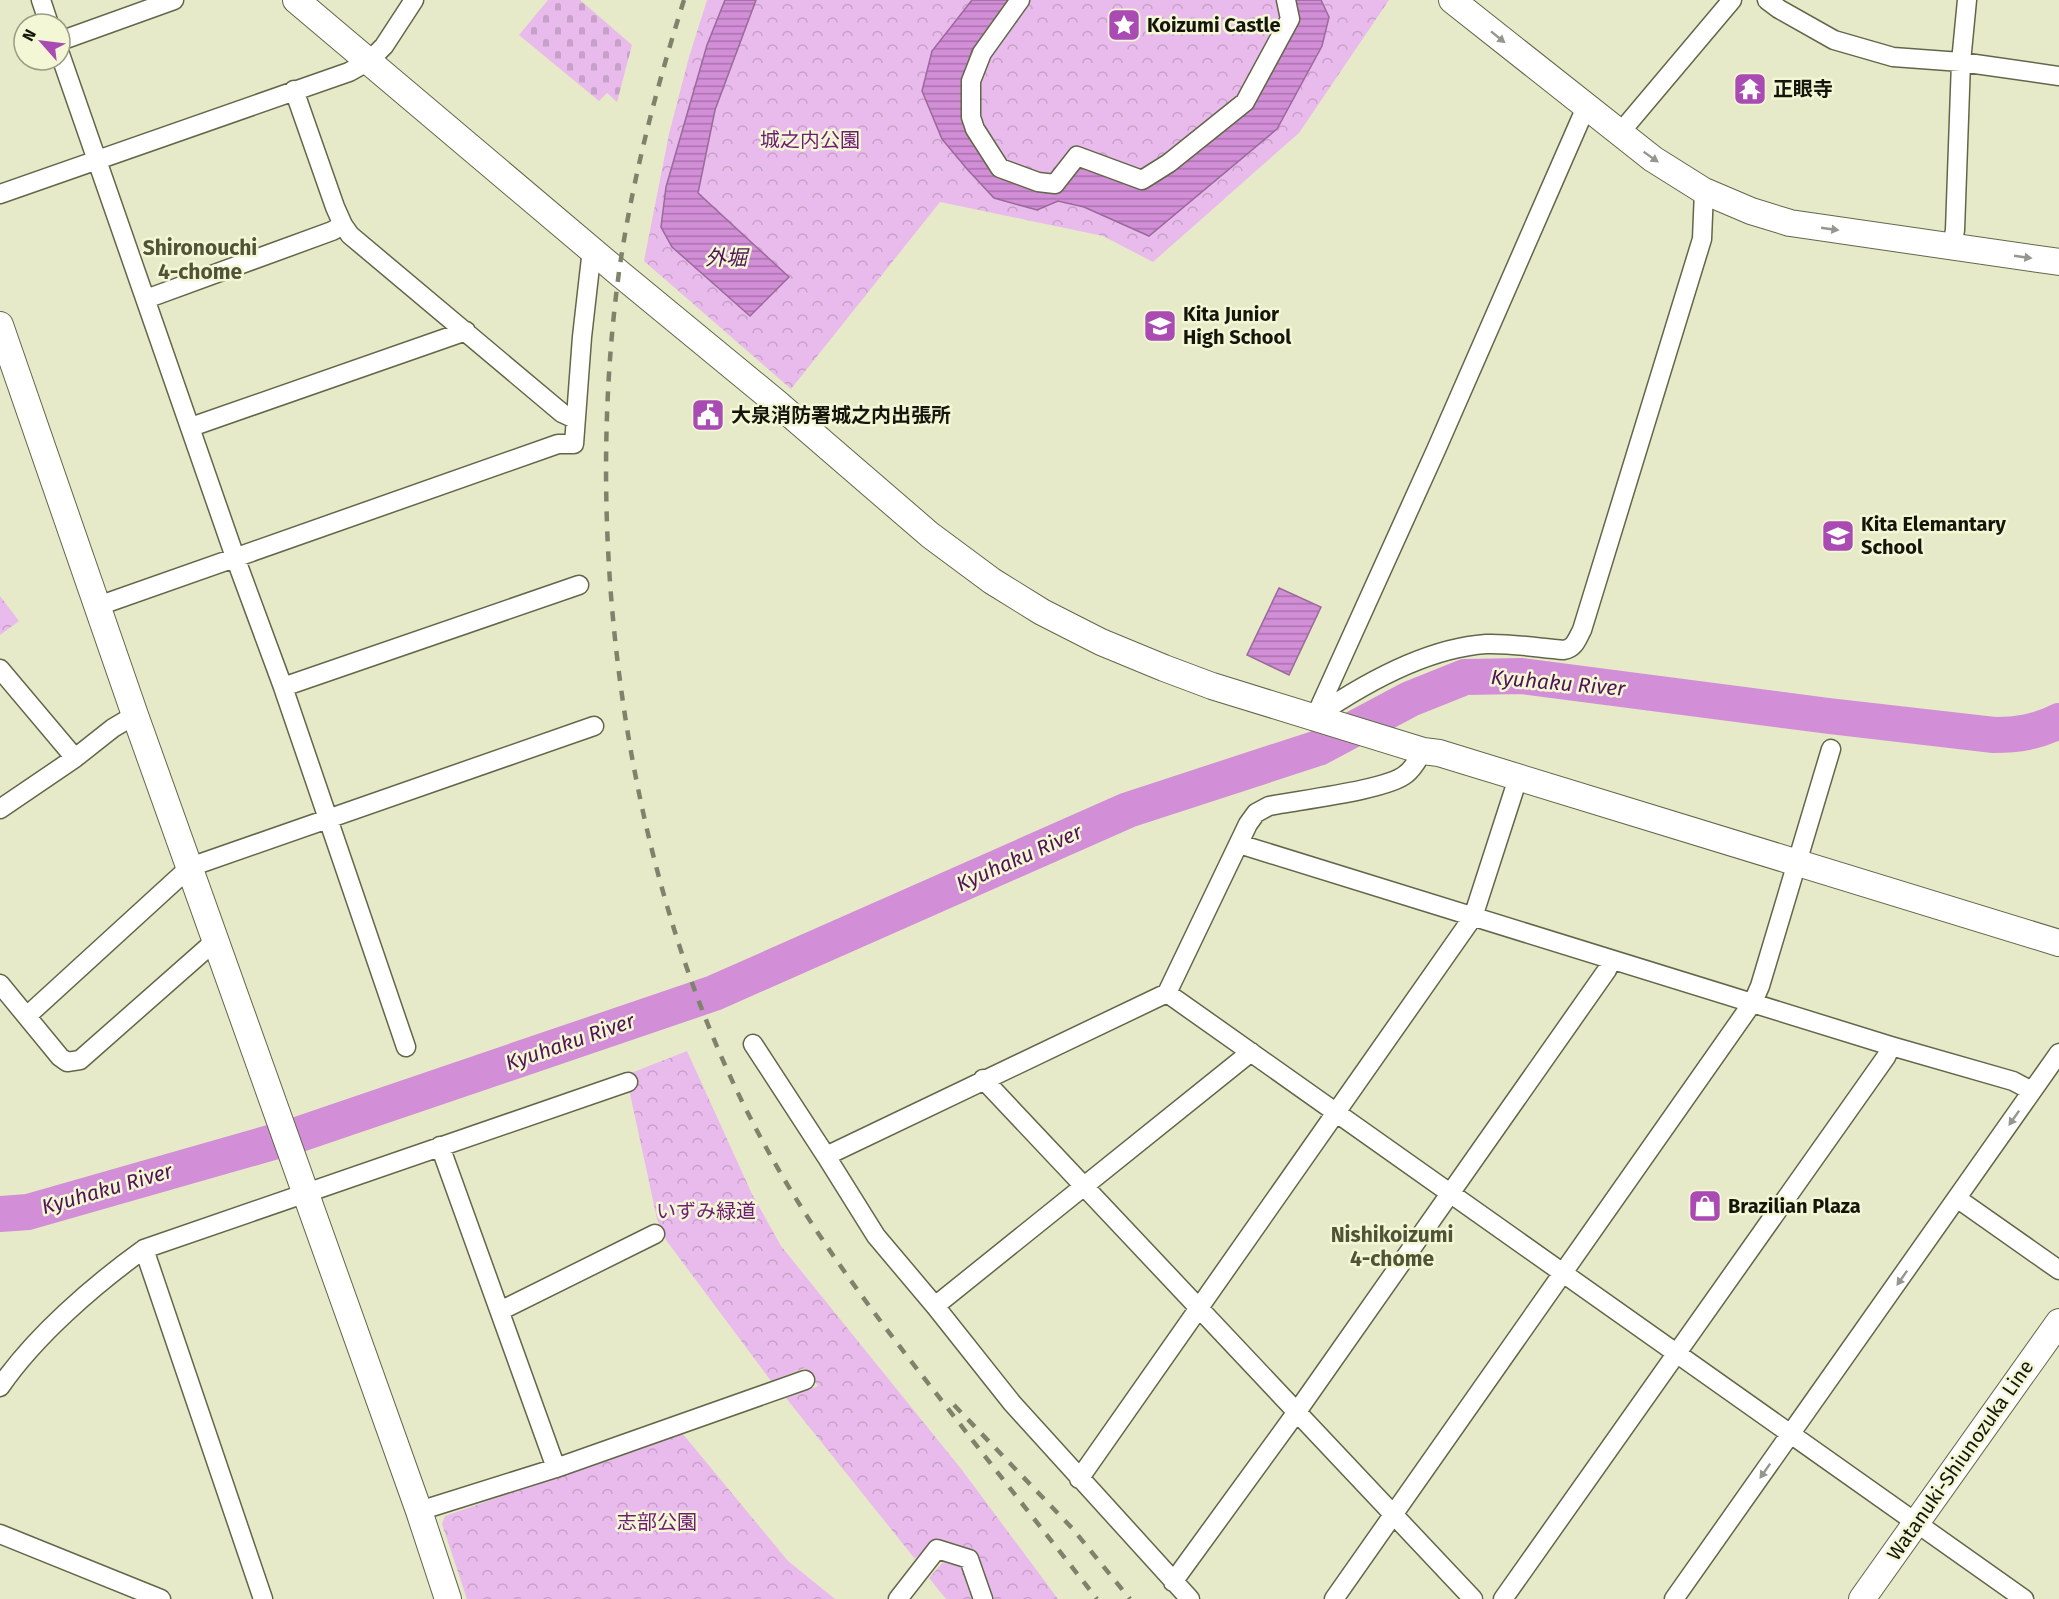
<svg xmlns="http://www.w3.org/2000/svg" width="2059" height="1599" viewBox="0 0 2059 1599" font-family="'Fira Sans','Noto Sans JP',sans-serif">
  <style>
    .forest { fill: url(#forest-crowns) }
    .cemetery { fill: url(#cemetery-stones) }
    .water { fill: url(#water-rules); stroke: #996a9a; stroke-width: 1.5 }
    .lines { fill: none; stroke-linecap: round; stroke-linejoin: round }
    .river { stroke: #d28ed7; stroke-width: 36 }
    .street-casing { stroke: #636649; stroke-width: 21 }
    .secondary-casing { stroke: #636649; stroke-width: 28 }
    .street { stroke: #fff; stroke-width: 18 }
    .secondary { stroke: #fff; stroke-width: 26 }
    .rail { stroke: #80836c; stroke-width: 4.5; stroke-dasharray: 10 10; stroke-linecap: butt }
    .oneway { fill: #969691 }
    .labels { text-anchor: middle; dominant-baseline: central; stroke-width: 5; stroke-linejoin: round; paint-order: stroke }
    .poi-label { font-size: 20px; font-weight: bold; fill: #15160b; stroke: #f3f7d5; text-anchor: start }
    .park-label { font-size: 20px; fill: #6e1c75; stroke: #f3f7d5 }
    .street-label { font-size: 20px; fill: #15160b; stroke: #f3f7d5 }
    .neighbourhood-label { font-size: 21px; font-weight: bold; fill: #515337; stroke: #f3f7d5 }
    .water-label { font-size: 21px; font-style: italic; fill: #511356; stroke: #f3f7d5 }
  </style>
  <defs>
    <pattern id="forest-crowns" width="20" height="18" patternUnits="userSpaceOnUse" patternTransform="scale(1.5)"><rect width="20" height="18" fill="#e9bbec"/><path d="M2 6a3 3 0 1 1 6 0M12 15a3 3 0 1 1 6 0" fill="none" stroke="#c7a0c9"/></pattern>
    <pattern id="cemetery-stones" width="16" height="16" patternUnits="userSpaceOnUse" patternTransform="scale(1.5)"><rect width="16" height="16" fill="#e9bbec"/><path d="M2 7V4a2 2 0 0 1 4 0v3zM10 15v-3a2 2 0 0 1 4 0v3z" fill="#c7a0c9"/></pattern>
    <pattern id="water-rules" width="6" height="5" patternUnits="userSpaceOnUse" patternTransform="scale(1.5)"><rect width="6" height="5" fill="#d28ed7"/><path d="M0 2.5h6" fill="none" stroke="#a973ad"/></pattern>
  </defs>
  <rect width="100%" height="100%" fill="#e6eac8"/>
  <path class="forest" d="M 707,0 L 1389,0 L 1299,133 L 1153,262 L 1103,236 L 940,202 L 791,389 L 644,261 L 669,134 L 689,57 Z
    M 0,596 L 19,621 L 0,635 Z
    M 687,1051 L 752,1194 L 781,1246 L 962,1470 L 1058,1599 L 946,1599 L 929,1578 L 945,1560 L 932,1543 L 915,1559 L 786,1398 L 818,1386 L 805,1368 L 771,1381 L 666,1240 L 657,1219 L 626,1075 Z
    M 682,1433 L 788,1561 L 835,1599 L 467,1599 L 442,1524 L 445,1516 Z"/>
  <path class="cemetery" d="M 548,0 L 580,0 L 632,45 L 617,102 L 607,93 L 599,101 L 519,35 Z"/>
  <path class="water" d="M 725,0 L 756,0 L 715,110 L 698,193 L 789,277 L 750,316 L 672,247 L 661,227 L 666,187 L 707,45 Z
    M 972,0 L 1010,0 L 972,50 L 963,82 L 965,125 L 1039,190 L 1079,161 L 1144,186 L 1251,108 L 1294,0 L 1321,0 L 1329,17 L 1322,46 L 1277,129 L 1149,236 L 1084,207 L 1058,201 L 1037,210 L 994,198 L 967,169 L 942,139 L 922,91 L 932,51 Z
    M 1279,588 L 1321,607 L 1289,675 L 1247,655 Z"/>
  <g class="lines">
    <path class="river" d="M 0,1214 L 28,1212 L 294,1136 L 714,993 L 1128,810 L 1318,748 L 1410,699 L 1465,677 L 1522,676 L 1829,716 L 1994,735 C 2018,735 2037,732 2059,721"/>
    <defs>
      <path id="street" d="M 41,0 L 49,24
        M 1020,0 L 982,53 L 971,81 L 971,117 L 975,129 L 1000,168 L 1038,182 L 1055,184 L 1077,156 L 1142,180 L 1169,163 L 1245,102 L 1290,19 L 1286,0
        M 1767,0 L 1779,9 L 1834,40 L 1893,57 L 1961,62 L 2059,76
        M 60,41 L 174,0
        M 60,54 L 235,557 L 283,687 L 406,1047
        M 294,90 L 335,207 L 343,225 L 350,235 L 562,413 L 575,419
        M 1619,134 L 1732,0
        M 0,194 L 349,72 L 369,61 L 384,46 L 414,0
        M 1952,246 L 1955,230 L 1961,62 L 1967,0
        M 146,299 L 332,231 L 343,225
        M 191,427 L 466,331
        M 98,606 L 558,444 L 574,444 L 582,337 L 592,249
        M 0,669 L 75,758
        M 283,687 L 579,585
        M 1316,715 L 1436,450 L 1586,107
        M 1315,717 C 1363,684 1427,648 1486,644 C 1511,643 1539,648 1564,650 C 1575,648 1577,639 1582,630 L 1702,239 L 1704,191
        M 0,809 L 75,758 L 113,728 L 135,715
        M 1239,844 L 1891,1046 L 2013,1081 L 2032,1091
        M 0,984 L 60,1057 L 67,1062 L 80,1060 L 215,941
        M 1167,993 L 2024,1599
        M 27,1016 L 190,867 L 594,726
        M 753,1044 L 826,1156
        M 983,1079 L 1473,1599
        M 440,1146 L 556,1468
        M 1958,1199 L 2059,1270
        M 144,1249 L 263,1599
        M 935,1306 L 1251,1052
        M 500,1311 L 655,1234
        M 0,1387 C 35,1336 94,1285 144,1249 L 628,1082
        M 1079,1479 L 1473,917 L 1518,778
        M 419,1511 L 556,1468 L 805,1380
        M 0,1534 L 161,1599
        M 1173,1582 L 1296,1413 L 1607,970 L 1611,960
        M 898,1599 L 937,1549 L 969,1559 L 983,1599
        M 1190,1599 L 1012,1403 L 935,1306 L 876,1236 L 826,1156 L 1167,993 L 1248,824 L 1256,813 L 1269,806 C 1298,800 1388,790 1406,774 C 1414,768 1418,759 1423,751
        M 1334,1599 L 1753,1002 L 1760,986 L 1831,749
        M 1503,1599 L 1886,1057 L 1891,1046
        M 1674,1599 L 2059,1053"/>
      <path id="secondary" d="M 296,0 L 619,273 L 777,403 L 930,535 L 992,581 L 1042,612 L 1101,642 L 1164,668 L 1212,686 L 1423,751 L 1439,753 L 2059,943
        M 1452,0 L 1653,159 L 1704,191 L 1751,211 L 1790,223 L 2059,262
        M 0,325 L 135,715 L 419,1511 L 448,1599
        M 1862,1599 L 2059,1322"/>
    </defs>
    <use href="#street" class="street-casing"/>
    <use href="#secondary" class="secondary-casing"/>
    <use href="#street" class="street"/>
    <use href="#secondary" class="secondary"/>
    <path class="rail" d="M 684,0 C 656,89 632,180 619,272 C 581,552 626,890 762,1140 C 813,1235 880,1322 946,1406 C 996,1471 1047,1535 1097,1599
      M 954,1405 L 1072,1528 L 1130,1599"/>
  </g>
  <defs><path id="oneway-solid" d="M-6-.8H1V-3.2L6.5 0L1 3.2V.8H-6Z" transform="scale(1.5)"/></defs>
  <g class="oneway">
    <use href="#oneway-solid" transform="translate(1498 37) rotate(39)"/>
    <use href="#oneway-solid" transform="translate(1651 157) rotate(35)"/>
    <use href="#oneway-solid" transform="translate(1830 229) rotate(8)"/>
    <use href="#oneway-solid" transform="translate(2023 257) rotate(8)"/>
    <use href="#oneway-solid" transform="translate(2014 1118) rotate(125)"/>
    <use href="#oneway-solid" transform="translate(1902 1278) rotate(125)"/>
    <use href="#oneway-solid" transform="translate(1765 1471) rotate(125)"/>
  </g>
  <defs>
    <symbol id="sight-square" viewBox="-11 -11 22 22"><rect x="-9" y="-9" width="18" height="18" rx="4" fill="#aa4ab3" stroke="#f3f7d5"/><path d="M0-6L1.8-2.2L6-1.7L2.9 1.2L3.7 5.4L0 3.3L-3.7 5.4L-2.9 1.2L-6-1.7L-1.8-2.2Z" fill="#fff"/></symbol>
    <symbol id="temple-square" viewBox="-11 -11 22 22"><rect x="-9" y="-9" width="18" height="18" rx="4" fill="#aa4ab3" stroke="#f3f7d5"/><path d="M0-6L5-2H3V0L6.5 2.5H4V6H1.5V3h-3V6H-4V2.5H-6.5L-3 0V-2H-5Z" fill="#fff"/></symbol>
    <symbol id="school-square" viewBox="-11 -11 22 22"><rect x="-9" y="-9" width="18" height="18" rx="4" fill="#aa4ab3" stroke="#f3f7d5"/><path d="M0-5L7-2L0 1L-7-2ZM-4 1L0 2.5L4 1V4Q0 6-4 4Z" fill="#fff"/></symbol>
    <symbol id="civic-square" viewBox="-11 -11 22 22"><rect x="-9" y="-9" width="18" height="18" rx="4" fill="#aa4ab3" stroke="#f3f7d5"/><path d="M-.6-6.5H3V-4.5H.6V-3L4-1V1h2V6H-6V1h2V-1L-.6-3ZM-1.2 2.5V6h2.4V2.5Z" fill="#fff"/></symbol>
    <symbol id="shop-square" viewBox="-11 -11 22 22"><rect x="-9" y="-9" width="18" height="18" rx="4" fill="#aa4ab3" stroke="#f3f7d5"/><path d="M-5-2.5h2.3a2.7 3.5 0 0 1 5.4 0H5L5.5 6h-11ZM-1.5-2.5h3a1.5 2.3 0 0 0-3 0Z" fill="#fff"/></symbol>
  </defs>
  <g fill-rule="evenodd">
    <use href="#sight-square" x="1105" y="6" width="38" height="38"/>
    <use href="#temple-square" x="1731" y="70" width="38" height="38"/>
    <use href="#school-square" x="1141" y="307" width="38" height="38"/>
    <use href="#civic-square" x="689" y="396" width="38" height="38"/>
    <use href="#school-square" x="1819" y="517" width="38" height="38"/>
    <use href="#shop-square" x="1686" y="1187" width="38" height="38"/>
  </g>
  <g class="labels">
    <g class="poi-label">
      <text x="1147" y="25">Koizumi Castle</text>
      <text x="1773" y="89">正眼寺</text>
      <text x="1183" y="314">Kita Junior<tspan x="1183" dy="23">High School</tspan></text>
      <text x="731" y="415">大泉消防署城之内出張所</text>
      <text x="1861" y="524">Kita Elemantary<tspan x="1861" dy="23">School</tspan></text>
      <text x="1728" y="1206">Brazilian Plaza</text>
    </g>
    <g class="park-label">
      <text x="810" y="140">城之内公園</text>
      <text x="706" y="1211">いずみ緑道</text>
      <text x="657" y="1522">志部公園</text>
    </g>
    <g class="street-label">
      <text transform="translate(1960 1460) rotate(-55)">Watanuki-Shiunozuka Line</text>
    </g>
    <g class="neighbourhood-label">
      <text x="200" y="248">Shironouchi<tspan x="200" dy="24">4-chome</tspan></text>
      <text x="1392" y="1235">Nishikoizumi<tspan x="1392" dy="24">4-chome</tspan></text>
    </g>
    <g class="water-label">
      <text x="726" y="258">外堀</text>
      <text transform="translate(1558 683) rotate(5)">Kyuhaku River</text>
      <text transform="translate(1019 858) rotate(-24)">Kyuhaku River</text>
      <text transform="translate(570 1042) rotate(-19)">Kyuhaku River</text>
      <text transform="translate(107 1189) rotate(-16)">Kyuhaku River</text>
    </g>
  </g>
  <g transform="translate(42 42) rotate(298)"><circle r="28" fill="#f3f7d5" stroke="#9a9d84" stroke-width="1.5"/>
  <path d="M0-4.5L10 22L0 15L-10 22Z" fill="#aa4ab3"/>
  <text y="-9" font-size="16" font-weight="bold" text-anchor="middle" fill="#15160b">N</text>
  </g>
</svg>
